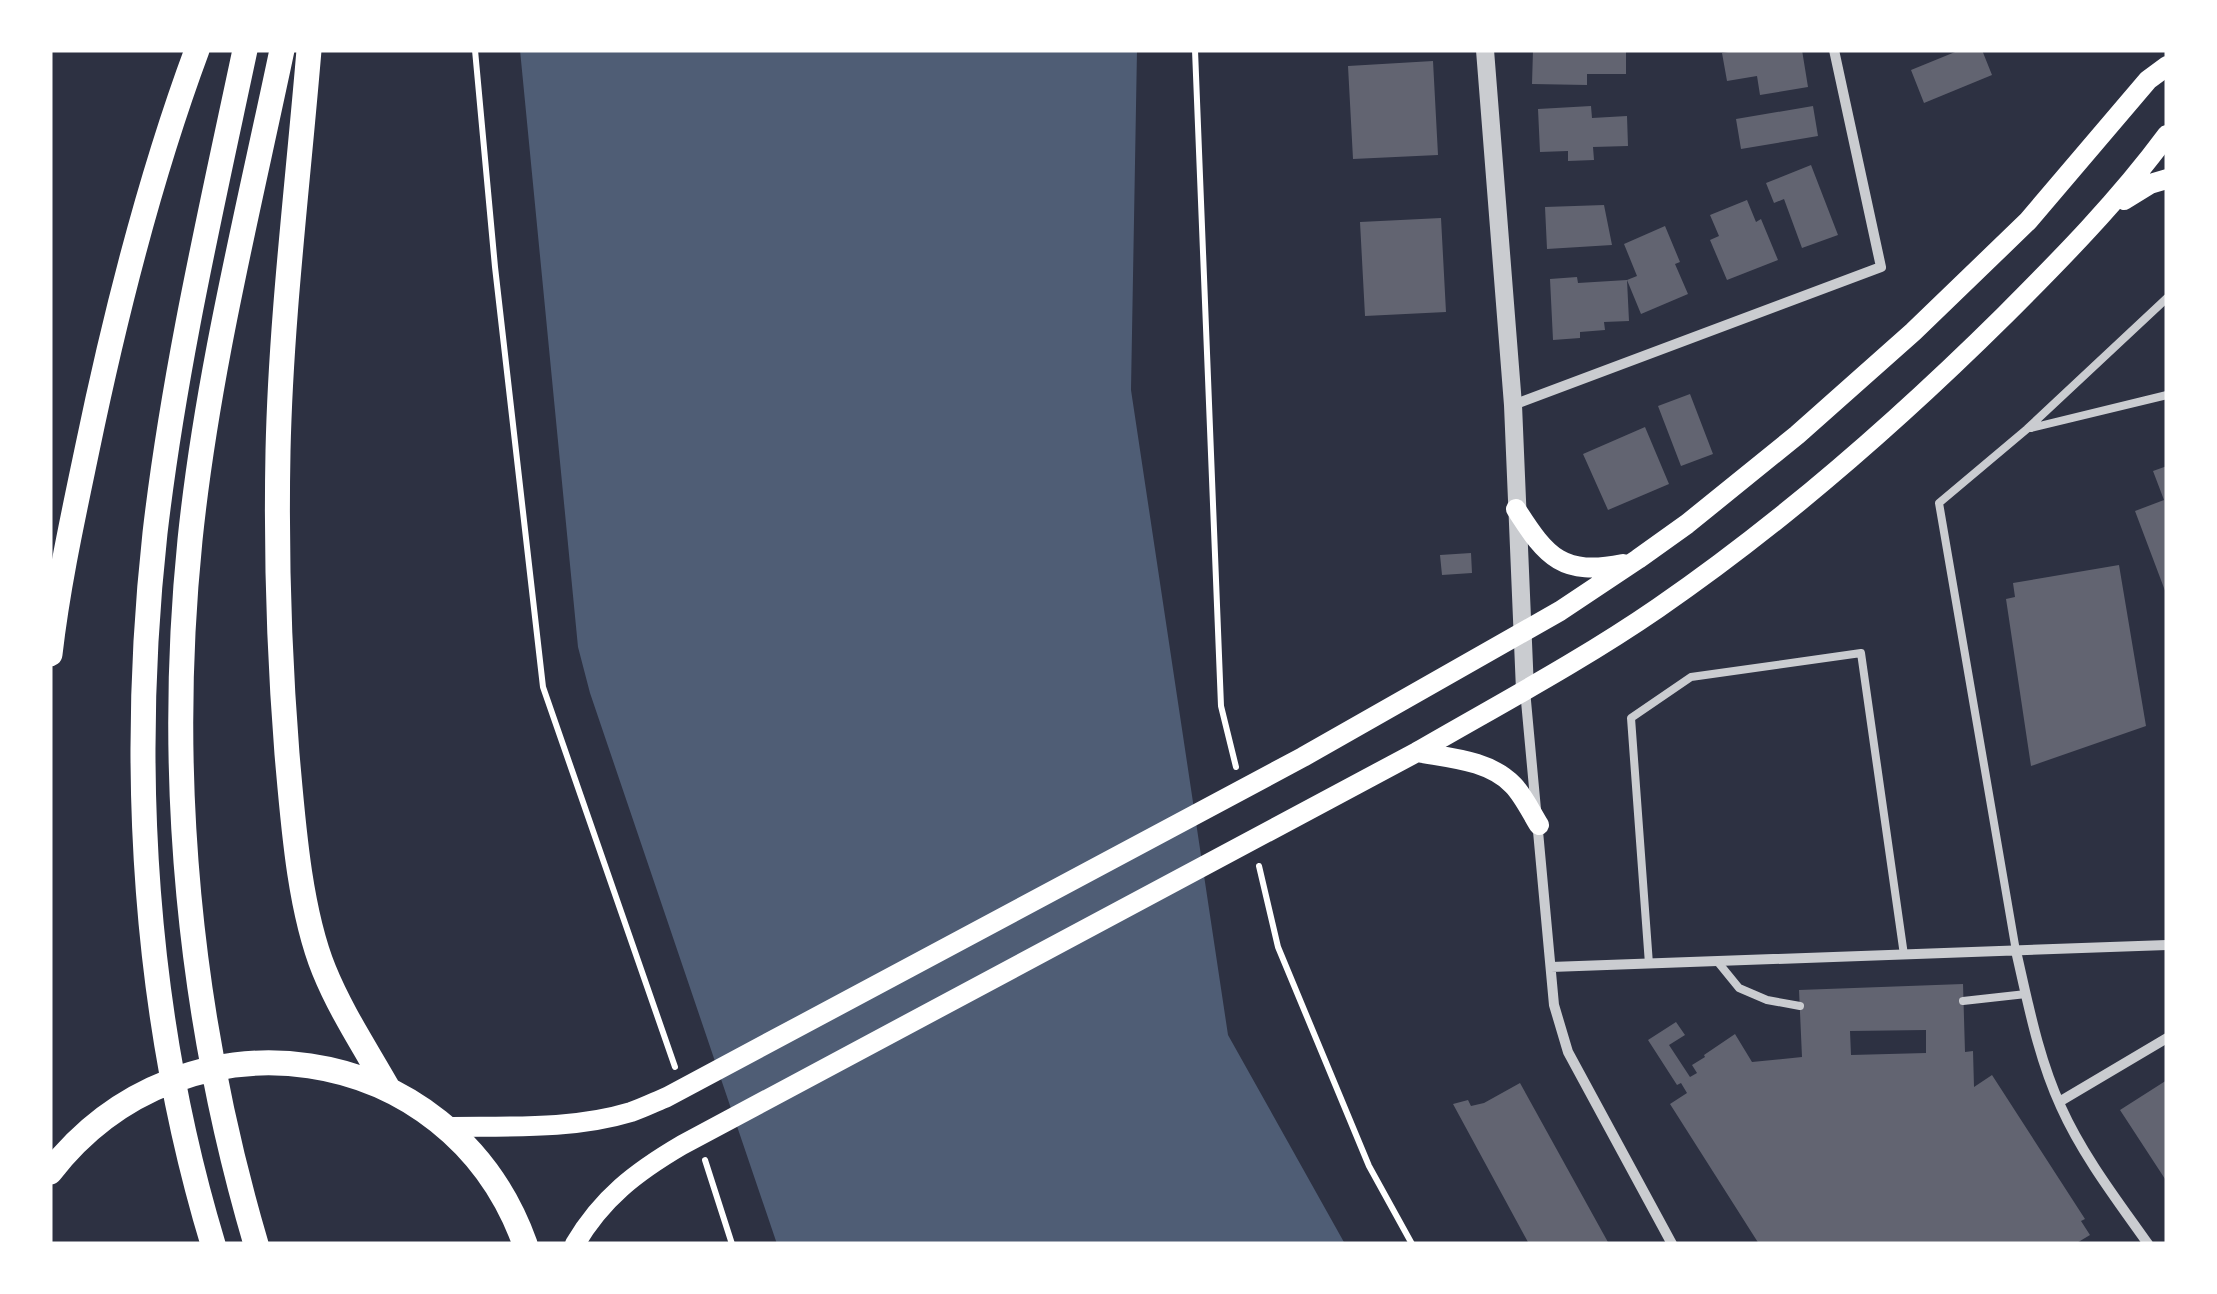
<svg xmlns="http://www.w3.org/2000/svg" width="2217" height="1294" viewBox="0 0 2217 1294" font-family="Karla,sans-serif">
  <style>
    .water { fill: #4f5d75 }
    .building { fill: #626471; fill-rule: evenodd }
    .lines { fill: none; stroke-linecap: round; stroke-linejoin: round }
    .path { stroke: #fff; stroke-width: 6 }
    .service { stroke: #caccd0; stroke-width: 8 }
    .minor { stroke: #caccd0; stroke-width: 10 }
    .tertiary { stroke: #caccd0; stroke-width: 18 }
    .secondary { stroke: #fff; stroke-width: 20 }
    .primary { stroke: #fff; stroke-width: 25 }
  </style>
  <rect width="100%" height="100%" fill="#2d3142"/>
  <path class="water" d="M 520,50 L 1137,50 L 1131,390 L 1228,1035 L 1345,1244 L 777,1244 L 590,693 L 578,647 Z"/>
  <path class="building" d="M 1533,50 L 1626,50 L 1626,74 L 1587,74 L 1587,85 L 1532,84 Z
    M 1741,50 L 1802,50 L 1808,87 L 1760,95 L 1757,76 L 1727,81 L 1722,53 Z
    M 1960,50 L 1982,50 L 1992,75 L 1924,103 L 1911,70 Z
    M 1433,61 L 1438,155 L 1353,159 L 1348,66 Z
    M 1591,106 L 1592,118 L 1627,116 L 1628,146 L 1593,147 L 1594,160 L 1568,161 L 1568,151 L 1540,152 L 1538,109 Z
    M 1813,106 L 1818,136 L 1741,149 L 1736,119 Z
    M 1811,165 L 1838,235 L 1802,248 L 1784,199 L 1774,203 L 1766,183 Z
    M 1747,200 L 1756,222 L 1761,219 L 1778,260 L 1727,280 L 1710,240 L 1719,236 L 1710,215 Z
    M 1604,205 L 1612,245 L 1547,249 L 1545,207 Z
    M 1441,218 L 1446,312 L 1365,316 L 1360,222 Z
    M 1665,226 L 1680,262 L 1675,264 L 1688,294 L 1641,314 L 1627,280 L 1637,276 L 1624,244 Z
    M 1577,277 L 1578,283 L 1627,280 L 1629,321 L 1604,322 L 1605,330 L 1580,332 L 1580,338 L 1553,340 L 1550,279 Z
    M 1690,394 L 1713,454 L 1681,466 L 1658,406 Z
    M 1645,427 L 1669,484 L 1608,510 L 1583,454 Z
    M 2167,466 L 2167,596 L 2135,511 L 2164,500 L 2153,471 Z
    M 1471,553 L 1472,573 L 1442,575 L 1440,555 Z
    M 2119,565 L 2146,726 L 2031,766 L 2006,599 L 2015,597 L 2013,583 Z
    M 1963,984 L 1965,1052 L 1973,1051 L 1974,1087 L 1992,1075 L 2085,1219 L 2081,1221 L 2090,1235 L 2075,1244 L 1759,1244 L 1670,1104 L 1687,1093 L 1681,1083 L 1677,1085 L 1648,1040 L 1676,1022 L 1685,1035 L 1669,1045 L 1690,1077 L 1697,1073 L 1692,1065 L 1705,1057 L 1704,1055 L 1735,1034 L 1752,1062 L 1802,1057 L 1799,990 ZM 1926,1030 L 1926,1053 L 1851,1055 L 1850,1031 Z
    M 2167,1080 L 2167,1182 L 2120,1110 Z
    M 1520,1083 L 1609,1244 L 1529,1244 L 1453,1104 L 1468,1100 L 1471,1106 L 1484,1103 Z"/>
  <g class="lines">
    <path class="path" d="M 475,50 L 495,267 L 543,687 L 675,1067
      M 1195,50 L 1221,706 L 1236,767
      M 1259,866 L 1278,947 L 1369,1166 L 1412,1244
      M 705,1160 L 732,1244"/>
    <path class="service" d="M 2031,428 L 2167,395
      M 2016,951 L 1939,503 L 2027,429 L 2167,298
      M 1717,961 L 1739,988 L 1767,1000 L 1800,1006
      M 1649,964 L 1631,718 L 1691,677 L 1861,653 L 1904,955
      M 1963,1001 L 2026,994"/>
    <path class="minor" d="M 1513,405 L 1881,267 L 1834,50
      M 1525,690 L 1554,1005 L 1568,1052 L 1672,1244
      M 2016,951 C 2028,1003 2038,1057 2061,1107 C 2083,1156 2117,1200 2148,1244
      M 1551,967 L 2167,945
      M 2059,1102 L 2167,1038"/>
    <path class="tertiary" d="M 1485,50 L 1513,405 L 1525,690"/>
    <path class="secondary" d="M 2124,200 L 2150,184 L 2167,179
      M 1516,509 C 1547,558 1563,576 1623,564
      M 1417,752 C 1449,758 1489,760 1513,785 C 1523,795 1531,812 1539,825
      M 446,1127 C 507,1126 572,1130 631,1112 C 643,1108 655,1102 667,1097 L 1303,757 L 1560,611 L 1638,559 L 1687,524 L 1797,435 L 1913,332 L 2028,221 L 2148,80 L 2167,66
      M 575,1244 C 602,1198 636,1172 682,1145 L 1417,752 C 1498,705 1581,661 1658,608 C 1783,522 1897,422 2005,315 C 2062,258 2119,200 2167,135"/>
    <path class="primary" d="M 309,50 C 298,183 281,317 278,451 C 276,552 279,653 287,754 C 293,821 299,908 324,970 C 341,1012 367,1051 389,1090
      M 50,654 C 58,585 73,517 87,450 C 115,315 149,179 197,50
      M 50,1172 C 183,1000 451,1037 525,1244
      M 213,1244 C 144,1016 129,769 155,533 C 174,370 211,210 245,50
      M 256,1244 C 189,1017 166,776 190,540 C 207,375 248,212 282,50"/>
  </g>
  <rect width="2217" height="1294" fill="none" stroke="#ffffff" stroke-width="105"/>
</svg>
